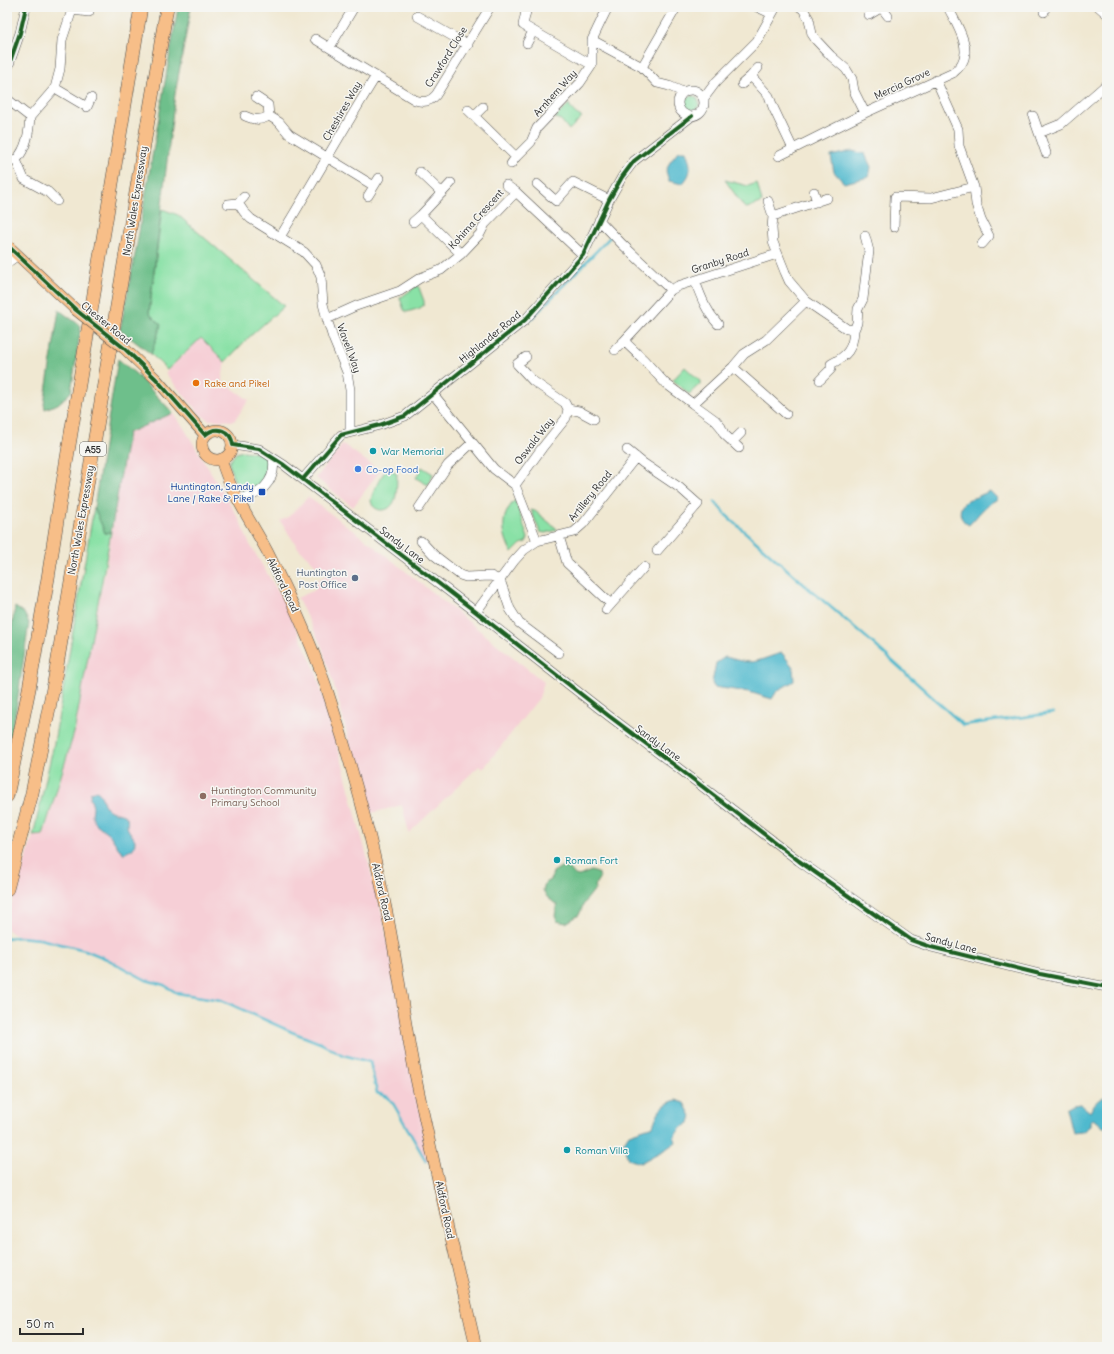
<svg xmlns="http://www.w3.org/2000/svg" width="1114" height="1354" viewBox="0 0 1114 1354" font-family="Delius,sans-serif">
  <style>
    .built { fill: #f6cfd6 }
    .green { fill: #89e1a6; stroke: #5a8668 }
    .forest { fill: #6ebf8b; stroke: #4c755b }
    .water { fill: #50b9ce; stroke: #3e727c }
    .lines { fill: none; stroke-linecap: round; stroke-linejoin: round }
    .stream { stroke: #50b9ce; stroke-width: 2.5 }
    .minor-casing { stroke: #494744; stroke-width: 10 }
    .major-casing { stroke: #494744; stroke-width: 12 }
    .highway-casing { stroke: #494744; stroke-width: 14 }
    .minor { stroke: #fff; stroke-width: 9 }
    .major { stroke: #f7be88; stroke-width: 11 }
    .highway { stroke: #f7be88; stroke-width: 13 }
    .major-bridge-casing { stroke: #494744; stroke-width: 12; stroke-linecap: butt }
    .major-bridge { stroke: #f7be88; stroke-width: 11 }
    .cycleway-casing { stroke: #f6f6f2; stroke-width: 6 }
    .cycleway { stroke: #1b5e20; stroke-width: 4 }
    .food-dot { fill: #e8710a; stroke: #f6f6f2; stroke-width: 1.5 }
    .culture-dot { fill: #0f9aa8; stroke: #f6f6f2; stroke-width: 1.5 }
    .shop-dot { fill: #3f7fe0; stroke: #f6f6f2; stroke-width: 1.5 }
    .transit-dot { fill: #1a4fb4; stroke: #f6f6f2; stroke-width: 1.5 }
    .service-dot { fill: #5c6f8a; stroke: #f6f6f2; stroke-width: 1.5 }
    .education-dot { fill: #8d6e63; stroke: #f6f6f2; stroke-width: 1.5 }
    .labels { text-anchor: middle; dominant-baseline: central; stroke-width: 3; stroke-linejoin: round; paint-order: stroke }
    .shield { fill: #f6f6f2; stroke: #686867; stroke-width: 1 }
    .shield-label { font-size: 9px; font-weight: bold; fill: #2b2b2b }
    .street-label { font-size: 10px; fill: #2b2b2b; stroke: #f6f6f2 }
    .food-label { font-size: 10px; fill: #c56008; stroke: #f6f6f2; text-anchor: start }
    .culture-label { font-size: 10px; fill: #0d838f; stroke: #f6f6f2; text-anchor: start }
    .shop-label { font-size: 10px; fill: #366cbe; stroke: #f6f6f2; text-anchor: start }
    .transit-label { font-size: 10px; fill: #164399; stroke: #f6f6f2; text-anchor: end }
    .service-label { font-size: 10px; fill: #4e5e75; stroke: #f6f6f2; text-anchor: end }
    .education-label { font-size: 10px; fill: #785e54; stroke: #f6f6f2; text-anchor: start }
  </style>
  <rect width="100%" height="100%" fill="#f6f6f2"/>
  <filter id="ink" filterUnits="userSpaceOnUse"><feTurbulence type="fractalNoise" baseFrequency=".025" numOctaves="2"/><feDisplacementMap in="SourceGraphic" scale="8" xChannelSelector="R" yChannelSelector="G"/><feConvolveMatrix kernelMatrix="1 2 1 2 8 2 1 2 1" color-interpolation-filters="sRGB"/></filter>
  <filter id="wash" filterUnits="userSpaceOnUse"><feTurbulence type="fractalNoise" baseFrequency=".012" numOctaves="4" result="noise"/><feDisplacementMap in="SourceGraphic" scale="16" xChannelSelector="R" yChannelSelector="G"/><feGaussianBlur stdDeviation="0.9" result="paint"/><feColorMatrix in="noise" values="0 0 0 0 0 0 0 0 0 0 0 0 0 0 0 0 0 1.4 0 .05"/><feComposite in="paint" operator="in"/></filter>
  <g filter="url(#wash)">
    <rect width="100%" height="100%" fill="#f0e8d2"/>
    <path class="built" d="M 201,338 L 225,362 L 222,381 L 249,400 L 234,421 L 209,420 L 200,414 L 165,373 Z
      M 173,413 L 184,428 L 215,479 L 240,521 L 249,543 L 287,607 L 316,672 L 341,758 L 383,918 L 430,1159 L 426,1161 L 395,1105 L 389,1097 L 377,1093 L 370,1062 L 343,1055 L 320,1043 L 292,1032 L 221,1000 L 177,993 L 164,985 L 146,980 L 107,959 L 85,950 L 40,939 L 19,937 L 7,930 L 7,918 L 33,836 L 44,835 L 74,733 L 86,666 L 105,573 L 128,433 Z
      M 343,444 L 380,471 L 353,507 L 316,478 Z
      M 308,497 L 369,542 L 544,682 L 539,698 L 483,769 L 479,766 L 409,833 L 402,805 L 368,814 L 338,699 L 321,644 L 297,598 L 315,590 L 315,581 L 327,576 L 299,549 L 280,521 L 288,517 Z"/>
    <path class="green" d="M685 103a7 7 0 1 1 14 0a7 7 0 1 1-14 0Z
      M 569,104 C 572,111 575,114 582,117 L 569,130 L 561,120 L 555,118 Z
      M 725,180 L 748,186 L 757,183 L 762,202 L 747,208 L 744,207 Z
      M 162,209 L 178,215 L 284,306 L 247,339 L 225,362 L 201,338 L 167,370 L 151,354 L 161,325 L 149,314 Z
      M 418,285 L 424,301 L 424,305 L 420,308 L 407,312 L 404,310 L 400,298 Z
      M 685,367 L 700,381 L 700,384 L 689,394 L 673,380 Z
      M 243,451 C 252,452 266,453 270,463 C 271,466 270,472 270,476 L 257,489 L 246,494 C 235,489 231,473 229,462 L 236,453 Z
      M 422,467 L 433,474 L 428,485 L 416,478 Z
      M 387,470 L 393,471 L 397,474 C 396,486 399,503 387,509 C 381,511 377,510 373,506 C 372,504 371,502 371,500 C 372,493 382,473 387,470 Z
      M 515,500 L 528,538 L 526,542 L 521,544 L 512,553 C 502,534 499,517 515,500 Z
      M 94,507 L 105,533 L 111,532 L 74,733 L 43,835 L 33,836 L 54,743 Z
      M 531,510 L 535,511 L 556,528 L 557,530 L 545,533 L 540,532 Z"/>
    <path class="forest" d="M 178,7 L 191,7 L 175,94 L 149,313 L 161,325 L 151,354 L 120,330 L 135,255 Z
      M 59,310 L 81,326 L 71,392 L 58,404 L 45,409 L 44,404 Z
      M 118,359 L 137,375 L 173,413 L 128,433 L 111,532 L 105,533 L 94,507 Z
      M 15,607 L 24,613 L 29,623 L 15,716 L 7,756 L 7,655 Z
      M 561,867 L 569,868 L 575,875 L 579,876 L 591,871 L 598,873 L 600,877 L 596,883 L 595,889 L 584,903 L 579,915 L 566,923 L 557,921 L 555,916 L 557,905 L 547,897 L 543,890 L 545,883 L 551,880 L 553,872 Z"/>
    <path class="water" d="M 679,151 L 686,151 C 691,165 693,173 682,184 L 669,181 L 666,171 L 670,162 Z
      M 852,151 L 865,154 L 871,167 L 869,177 L 844,183 L 834,172 L 831,156 Z
      M 990,491 L 998,499 C 983,506 980,514 969,525 C 959,520 957,509 966,501 C 970,498 977,498 981,495 C 984,494 987,492 990,491 Z
      M 782,653 L 793,667 L 794,681 L 777,691 L 772,699 L 749,692 L 714,687 L 712,683 L 716,663 L 725,657 C 735,659 746,664 757,661 C 765,659 773,655 782,653 Z
      M 94,791 C 103,791 101,801 106,807 C 112,815 124,812 127,818 C 128,821 127,824 127,827 C 129,832 133,836 135,840 C 135,852 130,849 124,854 L 123,852 L 119,849 L 110,835 L 94,822 L 92,815 L 93,807 L 90,797 L 91,792 Z
      M 1107,1096 L 1107,1127 L 1103,1127 L 1093,1119 L 1090,1121 L 1090,1126 L 1082,1132 L 1072,1133 L 1066,1109 L 1073,1105 L 1080,1104 L 1090,1112 C 1094,1104 1097,1099 1107,1096 Z
      M 676,1100 L 684,1103 L 691,1116 L 689,1123 L 682,1127 L 674,1136 L 676,1142 L 666,1149 L 640,1163 L 628,1159 L 623,1143 L 629,1134 L 653,1126 C 658,1111 661,1105 676,1100 Z"/>
    <g class="lines">
      <path class="stream" d="M 530,320 L 611,236
        M 715,502 L 726,515 L 800,581 L 867,638 L 963,725 L 1053,713
        M 7,938 L 19,937 L 40,939 L 85,950 L 107,959 L 146,980 L 164,985 L 177,993 L 221,1000 L 292,1032 L 320,1043 L 343,1055 L 370,1062 L 377,1093 L 388,1097 L 394,1105 L 426,1161"/>
    </g>
  </g>
  <g filter="url(#ink)">
    <g class="lines">
      <defs>
        <path id="minor" d="M 527,7 L 523,25 L 592,65
          M 757,7 L 772,14
          M 800,7 L 803,9 L 809,19 L 812,34 L 816,40 L 831,56 L 846,69 L 852,79 L 854,91 L 865,113
          M 881,7 L 888,16
          M 1099,7 L 1107,14
          M 1044,12 L 1045,7
          M 869,15 L 882,7
          M 417,16 L 468,45
          M 315,39 L 415,100 C 424,103 430,102 436,95 L 490,7
          M 592,40 L 642,67 L 657,83 L 669,86 L 683,92
          M 527,43 L 533,31
          M 330,47 L 354,7
          M 642,67 L 676,8
          M 7,70 L 20,33 L 26,7
          M 751,76 L 758,68
          M 936,80 L 958,129 L 959,146 L 974,187 L 976,204 L 981,220 L 989,236 L 982,244
          M 742,84 L 751,76 L 769,96 L 773,107 L 793,149 L 865,113 L 953,73 C 956,70 960,67 962,63 C 972,47 955,22 948,7
          M 55,88 L 87,107 L 91,98
          M678 103a13 13 0 1 1 26 0a13 13 0 1 1-26 0Z
          M 704,98 L 716,82 L 757,41 L 776,7
          M 7,99 L 30,117 C 29,132 27,148 16,160 L 7,159
          M 468,110 L 516,157 L 511,164
          M 245,116 C 254,120 260,121 269,116 L 268,105 L 256,97
          M 269,116 L 279,122 L 289,134 L 374,186
          M 474,116 L 483,107
          M 1033,116 L 1046,153
          M 30,117 L 55,88 L 60,69 L 62,40 L 72,10 L 89,12
          M 1039,133 L 1061,124 L 1107,84
          M 779,156 L 793,149
          M 516,157 L 531,142 L 537,128 L 580,83 L 592,65 L 592,40 L 602,19 L 608,7
          M 16,160 L 24,179 L 48,192 L 57,201
          M 420,172 L 442,193
          M 451,183 L 421,215 L 461,254
          M 537,184 L 556,201 L 573,182 L 609,200
          M 506,185 L 516,192
          M 814,192 L 817,202
          M 368,196 L 379,178
          M 244,197 L 238,203 L 244,212 L 251,219 L 304,252 L 316,265 L 321,277 L 323,304 L 327,319 L 333,338 L 347,372 L 350,390 L 350,432
          M 768,201 L 773,216 L 772,228 L 773,242 L 785,272 L 789,281 L 806,301 L 847,329 L 854,330 L 857,323 L 858,309 L 863,299 L 865,282 L 869,251 L 865,236
          M 228,204 L 238,203
          M 773,216 L 827,198
          M 599,220 L 622,244 L 671,290
          M 413,222 L 421,215
          M 894,227 L 895,197 L 931,198 L 974,187
          M 280,237 C 313,183 343,129 376,76
          M 777,254 L 678,286 L 671,290 L 624,341 L 644,360 L 665,383 L 693,404 L 733,367 L 744,354 L 766,340 L 806,301
          M 7,263 L 18,255
          M 695,281 C 701,297 706,311 718,324
          M 327,319 L 356,306 L 400,291 L 420,278 L 441,270 L 461,254 L 480,234 L 485,224 L 516,192 L 583,255
          M 615,350 L 624,341
          M 526,357 L 517,364 L 533,381 L 565,403 L 568,409 L 579,411 L 594,419
          M 733,367 L 786,414
          M 820,380 L 831,369 L 831,364 C 847,356 853,349 854,330
          M 433,394 L 494,469 L 515,485 L 537,541
          M 693,404 L 715,420 L 721,427 L 724,434 L 739,448
          M 732,442 L 741,433
          M 233,445 L 259,449 L 284,465 L 476,612 L 609,716 L 677,767 L 799,861 L 911,940 L 931,947 L 1040,974 L 1107,987
          M 627,450 L 643,463 L 680,488 L 698,504 L 657,551
          M 303,479 L 341,435 L 380,425 L 405,416 L 525,320 L 583,255 L 609,200 L 622,177 L 634,161 L 692,116
          M 515,485 L 542,448 L 566,418 L 568,409
          M 237,498 C 260,498 277,480 273,458
          M 419,508 L 448,465 L 472,443
          M 559,536 L 567,563 L 611,604
          M 421,541 L 434,555 L 460,575 L 466,577 L 491,576 L 500,580 L 510,609 L 519,623 L 559,653
          M 606,610 L 644,567
          M 476,612 L 514,561 L 524,550 L 537,541 L 574,532 L 583,524 L 636,457"/>
        <path id="major" d="M 7,245 L 76,310
          M 124,348 L 156,379 L 205,435
          M202 445a15 15 0 1 1 30 0a15 15 0 1 1-30 0Z
          M 221,459 C 230,492 251,521 267,551 C 292,601 316,652 332,705 C 354,773 373,843 387,913 C 398,966 404,1020 415,1074 C 434,1165 455,1256 476,1347"/>
        <path id="highway" d="M 7,796 L 29,689 L 48,578 L 63,482 L 141,7
          M 7,889 L 32,793 L 54,683 L 167,7"/>
      </defs>
      <use href="#minor" class="minor-casing"/>
      <use href="#major" class="major-casing"/>
      <use href="#highway" class="highway-casing"/>
      <use href="#minor" class="minor"/>
      <use href="#major" class="major"/>
      <use href="#highway" class="highway"/>
      <defs>
        <path id="major-bridge" d="M 76,310 L 124,348"/>
      </defs>
      <use href="#major-bridge" class="major-bridge-casing"/>
      <use href="#major-bridge" class="major-bridge"/>
      <defs>
        <path id="cycleway" d="M 7,70 L 20,33 L 26,7
          M 7,245 L 76,310 L 124,348 L 156,379 L 205,435 C 216,425 231,430 233,445 L 259,449 L 284,465 L 476,612 L 609,716 L 677,767 L 799,861 L 911,940 L 931,947 L 1040,974 L 1107,987
          M 303,479 L 341,435 L 380,425 L 405,416 L 525,320 L 583,255 L 609,200 L 622,177 L 634,161 L 692,116"/>
      </defs>
      <use href="#cycleway" class="cycleway-casing"/>
      <use href="#cycleway" class="cycleway"/>
    </g>
  </g>
  <circle class="food-dot" cx="196" cy="383" r="4"/>
  <g class="culture-dot">
    <circle cx="373" cy="451" r="4"/>
    <circle cx="557" cy="860" r="4"/>
    <circle cx="567" cy="1150" r="4"/>
  </g>
  <circle class="shop-dot" cx="358" cy="469" r="4"/>
  <rect class="transit-dot" x="258" y="488" width="8" height="8" rx="2"/>
  <circle class="service-dot" cx="355" cy="578" r="4"/>
  <circle class="education-dot" cx="203" cy="796" r="4"/>
  <g class="labels">
    <rect class="shield" x="80" y="442" width="26" height="14" rx="3"/>
    <g class="shield-label">
      <text x="93" y="449">A55</text>
    </g>
    <g class="street-label">
      <text transform="translate(446 57) rotate(-58)">Crawford Close</text>
      <text transform="translate(902 84) rotate(-25)">Mercia Grove</text>
      <text transform="translate(555 93) rotate(-48)">Arnhem Way</text>
      <text transform="translate(342 111) rotate(-60)">Cheshires Way</text>
      <text transform="translate(135 201) rotate(-81)">North Wales Expressway</text>
      <text transform="translate(476 219) rotate(-48)">Kohima Crescent</text>
      <text transform="translate(720 261) rotate(-18)">Granby Road</text>
      <text transform="translate(106 323) rotate(39)">Chester Road</text>
      <text transform="translate(490 337) rotate(-39)">Highlander Road</text>
      <text transform="translate(349 348) rotate(70)">Wavell Way</text>
      <text transform="translate(534 441) rotate(-52)">Oswald Way</text>
      <text transform="translate(590 496) rotate(-51)">Artillery Road</text>
      <text transform="translate(81 520) rotate(-80)">North Wales Expressway</text>
      <text transform="translate(402 545) rotate(37)">Sandy Lane</text>
      <text transform="translate(283 585) rotate(64)">Aldford Road</text>
      <text transform="translate(658 743) rotate(36)">Sandy Lane</text>
      <text transform="translate(382 892) rotate(77)">Aldford Road</text>
      <text transform="translate(951 943) rotate(15)">Sandy Lane</text>
      <text transform="translate(445 1210) rotate(78)">Aldford Road</text>
    </g>
    <g class="food-label">
      <text x="204" y="383">Rake and Pikel</text>
    </g>
    <g class="culture-label">
      <text x="381" y="451">War Memorial</text>
      <text x="565" y="860">Roman Fort</text>
      <text x="575" y="1150">Roman Villa</text>
    </g>
    <g class="shop-label">
      <text x="366" y="469">Co-op Food</text>
    </g>
    <g class="transit-label">
      <text x="254" y="486">Huntington, Sandy<tspan x="254" dy="12">Lane / Rake &amp; Pikel</tspan></text>
    </g>
    <g class="service-label">
      <text x="347" y="572">Huntington<tspan x="347" dy="12">Post Office</tspan></text>
    </g>
    <g class="education-label">
      <text x="211" y="790">Huntington Community<tspan x="211" dy="12">Primary School</tspan></text>
    </g>
  </g>
  <rect width="1114" height="1354" fill="none" stroke="#f6f6f2" stroke-width="24"/>
  <path d="M20 1328v6h63v-6" fill="none" stroke="#2b2b2b" stroke-width="2"/>
  <text x="26" y="1328" font-size="12" fill="#2b2b2b" stroke="#f6f6f2" stroke-width="3" paint-order="stroke">50 m</text>
</svg>
